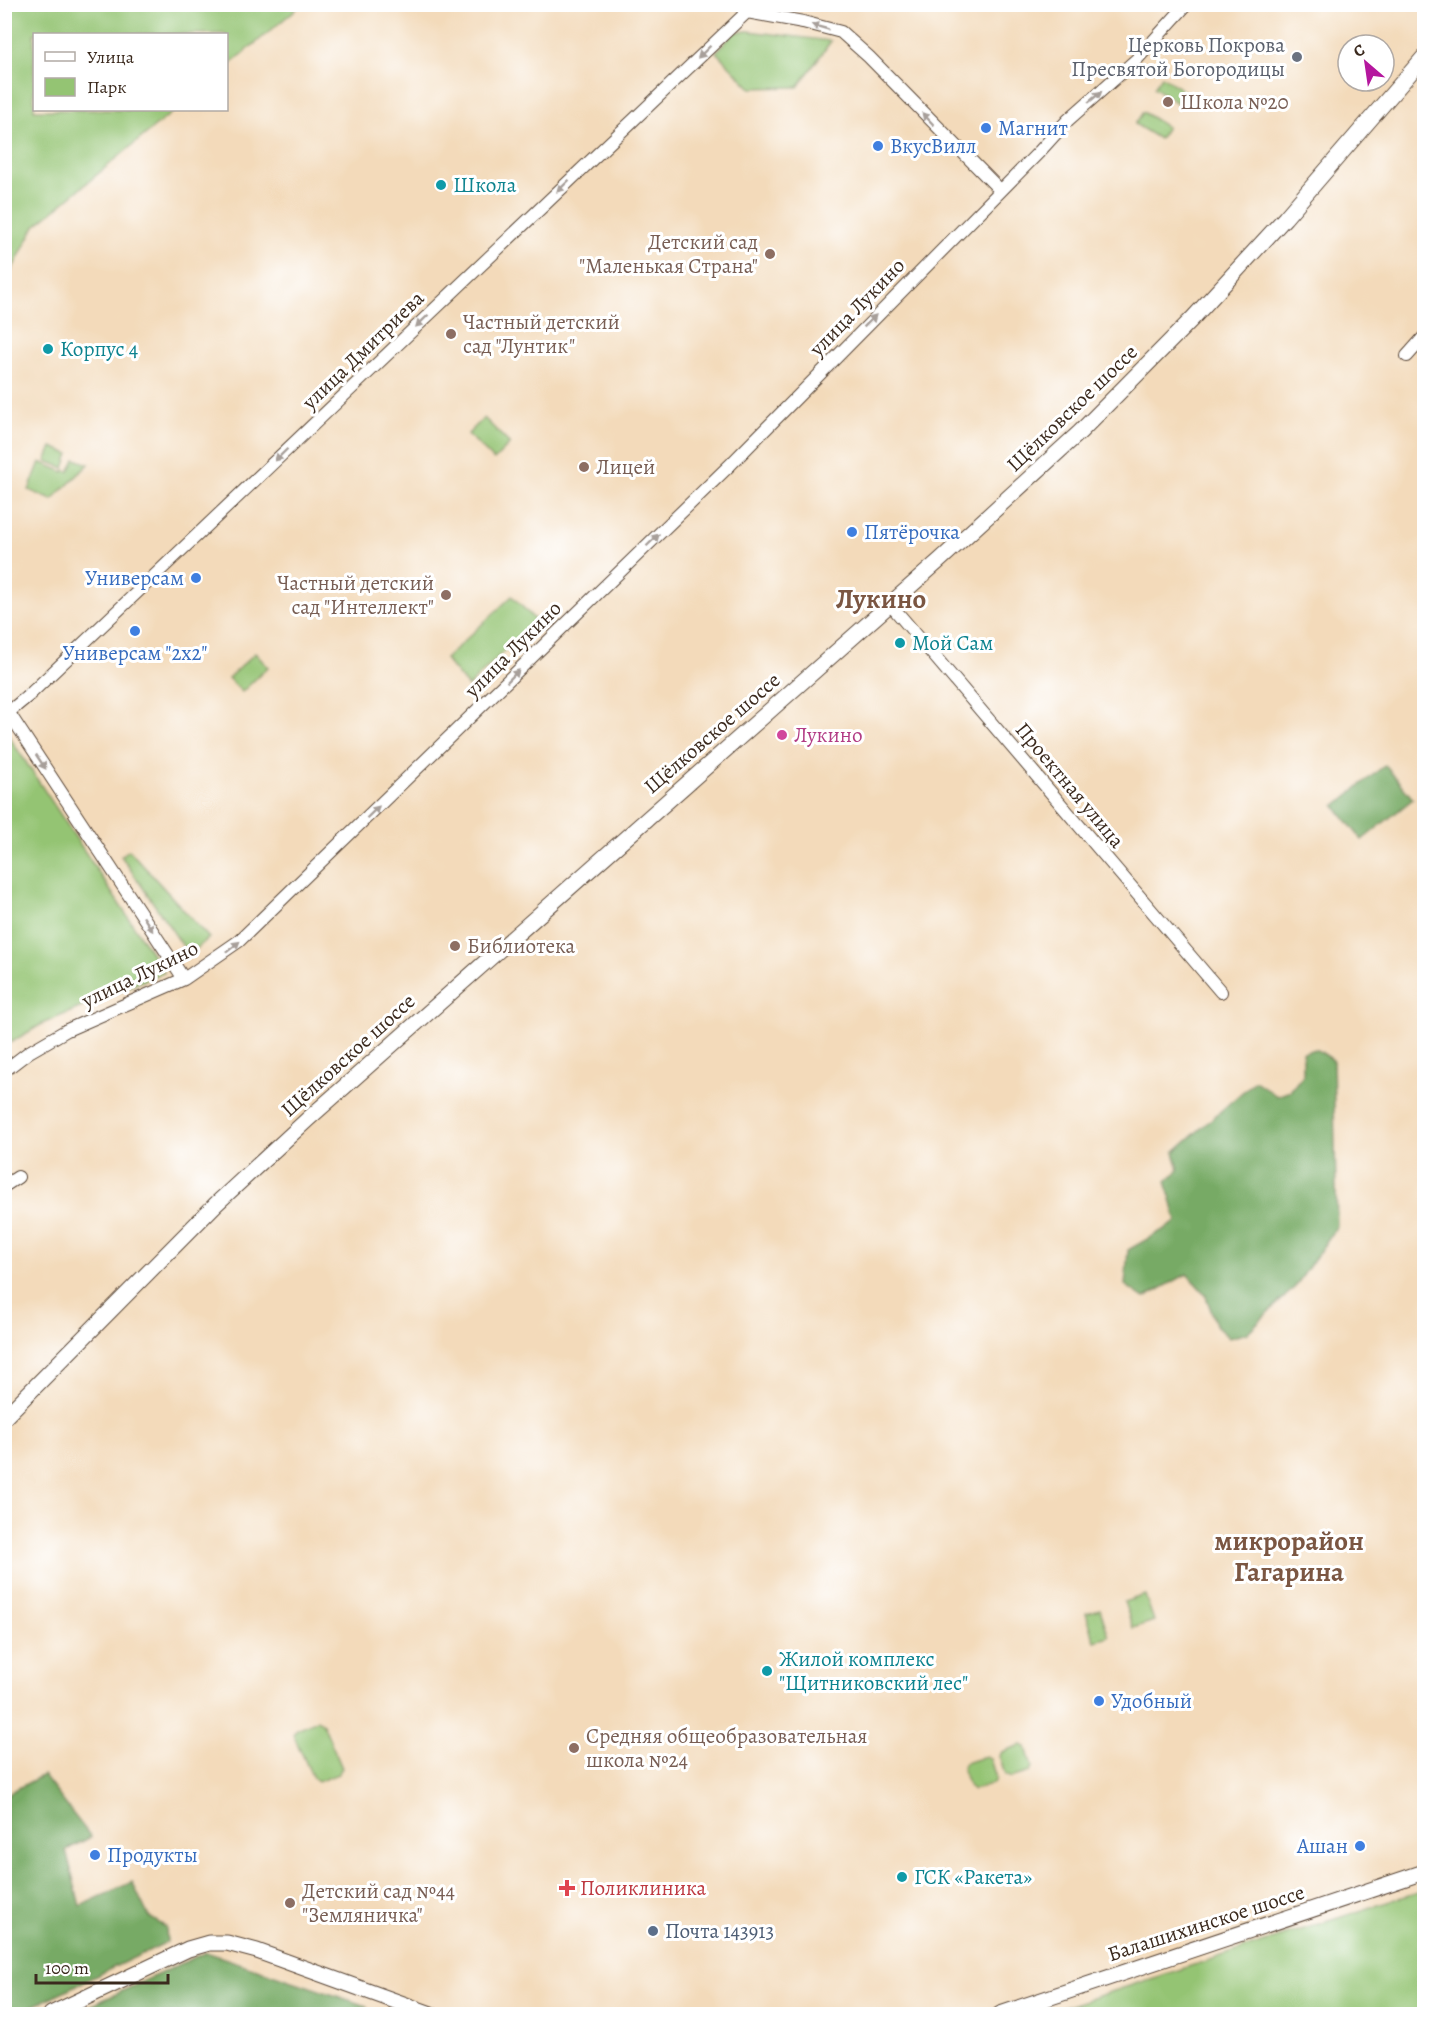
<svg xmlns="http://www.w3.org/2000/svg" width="1429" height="2019" viewBox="0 0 1429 2019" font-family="Alegreya,serif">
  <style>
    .green { fill: #94c473; stroke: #687748; stroke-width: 1.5 }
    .forest { fill: #77aa65; stroke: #596a42; stroke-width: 1.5 }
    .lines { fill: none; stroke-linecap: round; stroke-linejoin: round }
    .minor-casing { stroke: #574435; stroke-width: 14 }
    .major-casing { stroke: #574435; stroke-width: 17 }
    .minor { stroke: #fff; stroke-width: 12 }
    .major { stroke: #fff; stroke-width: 15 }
    .oneway { fill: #a79f9a }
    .worship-dot { fill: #6b7280; stroke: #fff; stroke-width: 2 }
    .education-dot { fill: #8d6e63; stroke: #fff; stroke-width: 2 }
    .shop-dot { fill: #3f7fe0; stroke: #fff; stroke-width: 2 }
    .culture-dot { fill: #0f9aa8; stroke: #fff; stroke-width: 2 }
    .hotel-dot { fill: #d1479c; stroke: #fff; stroke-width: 2 }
    .health-dot { fill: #e0444e; stroke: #fff; stroke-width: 2 }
    .service-dot { fill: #5c6f8a; stroke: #fff; stroke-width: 2 }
    .labels { text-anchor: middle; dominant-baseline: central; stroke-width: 6; stroke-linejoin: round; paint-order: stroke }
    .worship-label { font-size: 21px; fill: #5b616d; stroke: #fff; text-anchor: end }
    .education-label { font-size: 21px; fill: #785e54; stroke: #fff; text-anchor: start }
    .shop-label { font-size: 21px; fill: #366cbe; stroke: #fff; text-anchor: start }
    .culture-label { font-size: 21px; fill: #0d838f; stroke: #fff; text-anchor: start }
    .street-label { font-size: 21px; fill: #3b2a1e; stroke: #fff }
    .hotel-label { font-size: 21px; fill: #b23c85; stroke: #fff; text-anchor: start }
    .health-label { font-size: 21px; fill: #be3a42; stroke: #fff; text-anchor: start }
    .service-label { font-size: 21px; fill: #4e5e75; stroke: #fff; text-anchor: start }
    .district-label { font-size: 27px; font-weight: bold; fill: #7b5642; stroke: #fff }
  </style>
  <rect width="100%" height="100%" fill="#fff"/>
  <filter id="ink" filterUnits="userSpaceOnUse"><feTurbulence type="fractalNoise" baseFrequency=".0167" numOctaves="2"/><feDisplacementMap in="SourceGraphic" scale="12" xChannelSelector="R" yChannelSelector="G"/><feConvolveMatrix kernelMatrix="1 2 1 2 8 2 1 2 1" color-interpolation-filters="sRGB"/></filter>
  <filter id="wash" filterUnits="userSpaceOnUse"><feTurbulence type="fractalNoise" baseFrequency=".008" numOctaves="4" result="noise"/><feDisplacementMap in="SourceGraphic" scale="24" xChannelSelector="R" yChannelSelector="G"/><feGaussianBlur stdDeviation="1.35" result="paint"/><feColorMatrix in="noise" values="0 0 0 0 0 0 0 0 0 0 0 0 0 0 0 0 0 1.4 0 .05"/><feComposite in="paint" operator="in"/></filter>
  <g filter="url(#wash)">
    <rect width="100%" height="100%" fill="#f3daba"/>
    <path class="green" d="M 5,4 L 301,4 L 301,5 L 227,67 L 226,34 L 34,34 L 34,110 L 175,110 L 35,226 L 5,283 Z
      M 748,31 L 831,41 L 798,87 L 751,88 L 716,52 L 735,32 Z
      M 1162,76 L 1185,92 L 1177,103 L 1154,87 Z
      M 1143,112 L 1167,127 L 1159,139 L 1135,124 Z
      M 484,418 L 510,444 L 494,460 L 468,434 Z
      M 52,447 L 69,454 L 64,468 L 46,461 Z
      M 75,459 L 89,464 L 52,500 L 29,490 L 40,462 L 64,472 L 65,470 L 69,472 Z
      M 512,596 L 535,620 L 468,687 L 445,659 Z
      M 255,653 L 268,667 L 242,692 L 228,678 Z
      M 6,732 L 164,972 L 42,1024 L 5,1046 L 4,734 Z
      M 129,850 L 209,938 L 189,955 L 121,856 Z
      M 1145,1595 L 1154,1621 L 1133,1628 L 1124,1602 Z
      M 1100,1609 L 1109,1637 L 1095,1641 L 1086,1613 Z
      M 317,1720 L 323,1724 L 342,1768 L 338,1774 L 318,1782 L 313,1778 L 293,1734 L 297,1729 Z
      M 1021,1745 L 1026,1747 L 1032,1767 L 1030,1772 L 1011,1778 L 1005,1775 L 999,1756 L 1002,1752 Z
      M 986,1756 L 990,1759 L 996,1778 L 994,1783 L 973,1790 L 969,1787 L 962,1768 L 965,1763 Z
      M 1424,1890 L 1424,2014 L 1043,2014 Z"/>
    <path class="forest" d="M 1385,765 L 1413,799 L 1362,840 L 1335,806 Z
      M 1316,1049 L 1333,1060 L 1337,1226 L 1295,1287 L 1247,1333 L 1229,1338 L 1217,1327 L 1205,1294 L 1187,1274 L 1144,1298 L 1125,1285 L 1128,1250 L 1177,1222 L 1166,1181 L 1179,1170 L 1174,1152 L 1255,1081 L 1277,1096 L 1290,1091 L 1303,1075 L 1303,1052 Z
      M 43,1775 L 91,1837 L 66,1850 L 80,1906 L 132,1882 L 149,1917 L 166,1927 L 167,1942 L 16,2014 L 5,2014 L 5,1795 Z
      M 206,1952 L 367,2006 L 371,2014 L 73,2014 Z"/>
  </g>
  <g filter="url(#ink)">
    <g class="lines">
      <defs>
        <path id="minor" d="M 738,4 L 747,12 L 803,22 L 841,32 L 869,57 L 1000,190
          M 1407,356 L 1424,337
          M 890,604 L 1221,992
          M 9,713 L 184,979
          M 4,716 L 28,696 L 747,12
          M 4,1071 L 29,1052 L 67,1030 L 184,979 L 239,941 L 730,465 L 1039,152 L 1068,120 L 1137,59 L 1187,4
          M 4,1186 L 18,1177"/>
        <path id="major" d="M 4,1418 L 216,1204 L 308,1119 L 940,560 L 1080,432 L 1192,319 L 1285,218 L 1424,57
          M 51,2014 L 188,1949 L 209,1943 L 227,1943 L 257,1951 L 431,2014
          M 1000,2014 L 1424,1872"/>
      </defs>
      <use href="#minor" class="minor-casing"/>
      <use href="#major" class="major-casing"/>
      <use href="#minor" class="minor"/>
      <use href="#major" class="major"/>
    </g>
    <defs><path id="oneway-solid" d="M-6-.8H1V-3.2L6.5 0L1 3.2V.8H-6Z" transform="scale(1.5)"/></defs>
    <g class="oneway">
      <use href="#oneway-solid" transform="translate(820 27) rotate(-164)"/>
      <use href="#oneway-solid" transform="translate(704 52) rotate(136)"/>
      <use href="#oneway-solid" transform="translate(1095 97) rotate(-40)"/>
      <use href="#oneway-solid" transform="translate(928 119) rotate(-134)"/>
      <use href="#oneway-solid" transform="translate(563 186) rotate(136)"/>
      <use href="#oneway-solid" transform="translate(422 321) rotate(136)"/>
      <use href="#oneway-solid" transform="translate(870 321) rotate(-45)"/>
      <use href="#oneway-solid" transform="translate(281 455) rotate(136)"/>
      <use href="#oneway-solid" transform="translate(653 540) rotate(-44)"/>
      <use href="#oneway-solid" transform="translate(513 676) rotate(-45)"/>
      <use href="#oneway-solid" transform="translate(41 762) rotate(56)"/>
      <use href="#oneway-solid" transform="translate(373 812) rotate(-44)"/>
      <use href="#oneway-solid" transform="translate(148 924) rotate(57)"/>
      <use href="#oneway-solid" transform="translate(233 947) rotate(-39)"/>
    </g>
  </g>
  <circle class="worship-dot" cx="1297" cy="57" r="6"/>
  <g class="education-dot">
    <circle cx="1168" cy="102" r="6"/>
    <circle cx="770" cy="254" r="6"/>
    <circle cx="451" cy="334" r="6"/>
    <circle cx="584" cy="467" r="6"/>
    <circle cx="446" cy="595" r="6"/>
    <circle cx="455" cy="946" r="6"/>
    <circle cx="574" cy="1748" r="6"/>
    <circle cx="290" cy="1903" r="6"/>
  </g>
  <g class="shop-dot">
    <circle cx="986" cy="128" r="6"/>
    <circle cx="878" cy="146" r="6"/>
    <circle cx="852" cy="532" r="6"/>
    <circle cx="196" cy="578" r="6"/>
    <circle cx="135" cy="631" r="6"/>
    <circle cx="1099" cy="1701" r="6"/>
    <circle cx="1360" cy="1846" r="6"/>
    <circle cx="95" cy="1855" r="6"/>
  </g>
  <g class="culture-dot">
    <circle cx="441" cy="185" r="6"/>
    <circle cx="48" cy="349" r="6"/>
    <circle cx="900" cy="643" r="6"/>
    <circle cx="767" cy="1671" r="6"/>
    <circle cx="902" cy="1877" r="6"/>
  </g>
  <circle class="hotel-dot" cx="782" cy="735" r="6"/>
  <path class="health-dot" d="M564 1879h6v6h6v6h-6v6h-6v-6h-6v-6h6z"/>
  <circle class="service-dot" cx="653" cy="1931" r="6"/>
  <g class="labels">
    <g class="worship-label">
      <text x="1285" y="45">Церковь Покрова<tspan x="1285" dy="24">Пресвятой Богородицы</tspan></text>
    </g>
    <g class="education-label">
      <text x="1180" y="102">Школа №20</text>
      <text x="758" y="242" text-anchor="end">Детский сад<tspan x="758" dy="24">"Маленькая Страна"</tspan></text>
      <text x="463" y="322">Частный детский<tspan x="463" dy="24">сад "Лунтик"</tspan></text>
      <text x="596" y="467">Лицей</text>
      <text x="434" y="583" text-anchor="end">Частный детский<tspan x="434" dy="24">сад "Интеллект"</tspan></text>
      <text x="467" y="946">Библиотека</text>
      <text x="586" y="1736">Средняя общеобразовательная<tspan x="586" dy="24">школа №24</tspan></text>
      <text x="302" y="1891">Детский сад №44<tspan x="302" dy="24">"Земляничка"</tspan></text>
    </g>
    <g class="shop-label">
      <text x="998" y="128">Магнит</text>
      <text x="890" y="146">ВкусВилл</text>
      <text x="864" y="532">Пятёрочка</text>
      <text x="184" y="578" text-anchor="end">Универсам</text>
      <text x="135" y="653" text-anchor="middle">Универсам "2x2"</text>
      <text x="1111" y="1701">Удобный</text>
      <text x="1348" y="1846" text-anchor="end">Ашан</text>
      <text x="107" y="1855">Продукты</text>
    </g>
    <g class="culture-label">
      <text x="453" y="185">Школа</text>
      <text x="60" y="349">Корпус 4</text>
      <text x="912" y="643">Мой Сам</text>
      <text x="779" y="1659">Жилой комплекс<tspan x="779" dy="24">"Щитниковский лес"</tspan></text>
      <text x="914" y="1877">ГСК «Ракета»</text>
    </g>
    <g class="street-label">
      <text transform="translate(857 307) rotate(-46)">улица Лукино</text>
      <text transform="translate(363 350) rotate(-44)">улица Дмитриева</text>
      <text transform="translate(1072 408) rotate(-44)">Щёлковское шоссе</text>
      <text transform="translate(513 649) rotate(-45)">улица Лукино</text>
      <text transform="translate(712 733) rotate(-41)">Щёлковское шоссе</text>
      <text transform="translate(1070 785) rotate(50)">Проектная улица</text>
      <text transform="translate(140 974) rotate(-26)">улица Лукино</text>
      <text transform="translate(348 1055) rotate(-42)">Щёлковское шоссе</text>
      <text transform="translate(1206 1923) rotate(-18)">Балашихинское шоссе</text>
    </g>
    <g class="hotel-label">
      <text x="794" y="735">Лукино</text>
    </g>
    <g class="health-label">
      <text x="580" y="1888">Поликлиника</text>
    </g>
    <g class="service-label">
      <text x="665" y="1931">Почта 143913</text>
    </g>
    <g class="district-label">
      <text x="881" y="599">Лукино</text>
      <text x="1289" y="1541">микрорайон<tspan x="1289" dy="31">Гагарина</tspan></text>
    </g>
  </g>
  <rect width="1429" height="2019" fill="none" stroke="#fff" stroke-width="24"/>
  <rect x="33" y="33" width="195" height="78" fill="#ffffff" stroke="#b1aaa5" stroke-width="1.5"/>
  <rect x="45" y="52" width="30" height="9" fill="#ffffff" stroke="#b1aaa5" stroke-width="1.5"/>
  <text x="87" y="63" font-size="18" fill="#3b2a1e">Улица</text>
  <rect x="45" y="78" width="30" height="18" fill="#94c473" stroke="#b1aaa5" stroke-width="1.5"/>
  <text x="87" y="93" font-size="18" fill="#3b2a1e">Парк</text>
  <g transform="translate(1366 63) rotate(331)"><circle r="28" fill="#ffffff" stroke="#b1aaa5" stroke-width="1.5"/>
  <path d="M0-4.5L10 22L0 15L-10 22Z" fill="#b5179e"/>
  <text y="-9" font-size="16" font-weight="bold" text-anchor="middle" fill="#3b2a1e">С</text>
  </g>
  <path d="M36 1974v9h132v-9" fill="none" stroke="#3b2a1e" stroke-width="3"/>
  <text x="45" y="1974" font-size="18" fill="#3b2a1e" stroke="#ffffff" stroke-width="4.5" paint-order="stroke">100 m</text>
</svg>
